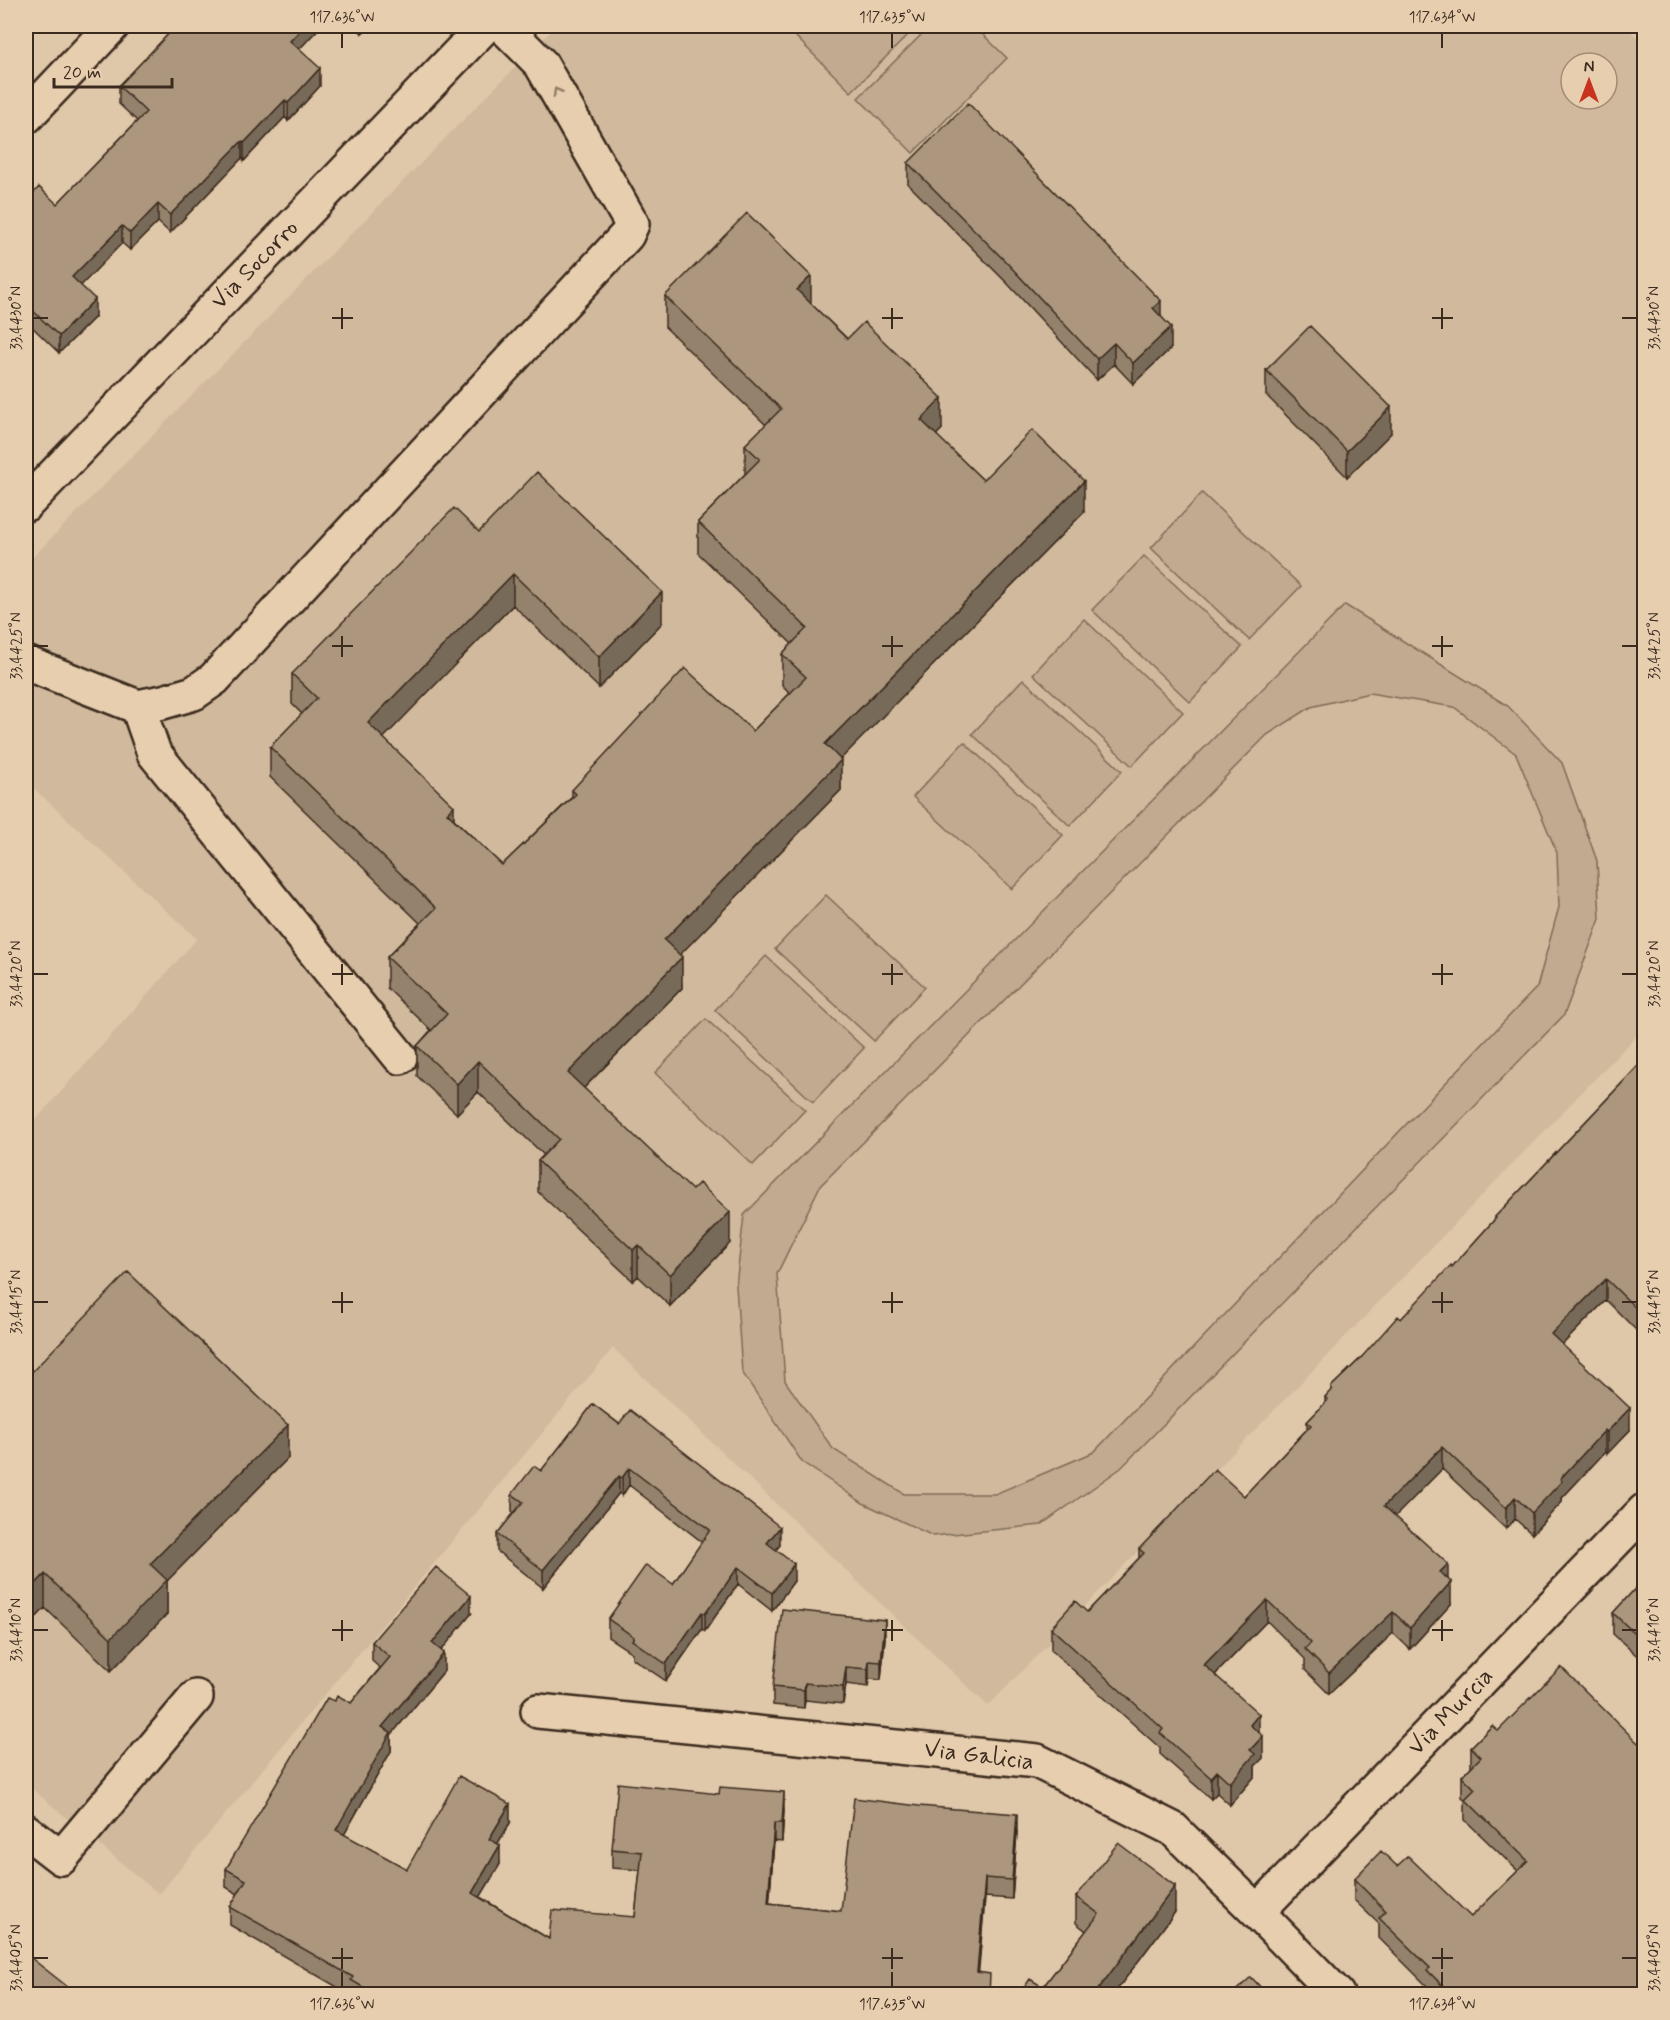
<svg xmlns="http://www.w3.org/2000/svg" width="1670" height="2020" viewBox="0 0 1670 2020" font-family="Mynerve,sans-serif">
  <style>
    .built { fill: #d0b99c; fill-rule: evenodd }
    .green { fill: #c1aa90; stroke: #7e6a57; stroke-width: 1.5; fill-rule: evenodd }
    .lines { fill: none; stroke-linecap: round; stroke-linejoin: round }
    .minor-casing { stroke: #3b2a1e; stroke-width: 38 }
    .minor { stroke: #e6ceaf; stroke-width: 33 }
    .wall { fill: #94826c; stroke: #3b2a1e; stroke-width: 1.5 }
    .shaded-wall { fill: #786a58; stroke: #3b2a1e; stroke-width: 1.5 }
    .building { fill: #ac977e; stroke: #3b2a1e; stroke-width: 1.5 }
    .oneway { stroke: #907c66 }
    .ticks { fill: none; stroke: #3b2a1e; stroke-width: 2 }
    .labels { text-anchor: middle; dominant-baseline: central; stroke-width: 5; stroke-linejoin: round; paint-order: stroke }
    .street-label { font-size: 24px; fill: #3b2a1e; stroke: #e6ceaf }
    .neatline { fill: none; stroke: #3b2a1e; stroke-width: 2 }
    .ticks-label { font-size: 15px; text-anchor: middle; fill: #3b2a1e }
  </style>
  <rect width="100%" height="100%" fill="#dfc7a9"/>
  <filter id="ink" filterUnits="userSpaceOnUse"><feTurbulence type="fractalNoise" baseFrequency=".0167" numOctaves="2"/><feDisplacementMap in="SourceGraphic" scale="12" xChannelSelector="R" yChannelSelector="G"/><feConvolveMatrix kernelMatrix="1 2 1 2 8 2 1 2 1" color-interpolation-filters="sRGB"/></filter>
  <g filter="url(#ink)">
    <path class="built" d="M 556,26 L 1625,26 L 1644,44 L 1644,1028 L 988,1706 L 613,1348 L 159,1894 L 26,1784 L 26,1131 L 197,939 L 26,781 L 26,564 ZM 1571,63 L 1607,63 L 1607,99 L 1571,99 Z"/>
    <path class="green" d="M 807,26 L 917,26 L 851,92 L 796,37 Z
      M 930,26 L 974,26 L 1007,58 L 913,153 L 858,98 Z
      M 1202,493 L 1301,586 L 1249,640 L 1151,548 Z
      M 1144,556 L 1242,647 L 1190,702 L 1092,610 Z
      M 1345,605 L 1508,706 L 1562,763 L 1597,861 L 1600,919 L 1564,1015 L 1121,1468 L 1041,1525 L 933,1536 L 863,1503 L 802,1462 L 742,1372 L 736,1286 L 744,1215 ZM 1369,693 L 1454,707 L 1516,754 L 1557,853 L 1559,907 L 1537,987 L 1094,1452 L 995,1494 L 904,1494 L 833,1449 L 785,1381 L 777,1274 L 820,1186 L 1267,735 L 1311,707 Z
      M 1084,619 L 1183,712 L 1132,766 L 1033,674 Z
      M 1023,679 L 1122,771 L 1070,826 L 972,734 Z
      M 964,742 L 1063,835 L 1012,889 L 913,797 Z
      M 826,895 L 925,987 L 874,1041 L 775,949 Z
      M 766,956 L 864,1048 L 813,1102 L 715,1010 Z
      M 706,1019 L 805,1110 L 753,1165 L 655,1073 Z"/>
    <g class="lines">
      <defs>
        <path id="minor" d="M 26,117 L 112,26
          M 26,504 L 485,26
          M 26,663 L 138,707 L 163,702 L 194,693 L 214,679 L 627,235 L 632,224 L 541,64 L 503,26
          M 138,707 L 154,753 L 400,1057
          M 538,1711 L 1037,1761 L 1173,1829 L 1257,1912 L 1337,1994
          M 26,1831 L 61,1858 L 196,1697
          M 1257,1912 L 1644,1511"/>
      </defs>
      <use href="#minor" class="minor-casing"/>
      <use href="#minor" class="minor"/>
    </g>
    <path class="wall" d="M 176,26 L 321,26 L 299,49 L 320,86 L 288,121 L 285,117 L 244,161 L 242,158 L 170,233 L 158,222 L 130,250 L 122,243 L 80,286 L 95,317 L 59,353 L 26,321 L 26,201 L 57,204 L 137,121 L 119,104 L 119,86 Z
      M 354,26 L 370,26 L 362,33 Z
      M 908,163 L 1161,316 L 1171,348 L 1133,384 L 1114,364 L 1097,380 L 1007,283 L 908,184 Z
      M 665,296 L 811,304 L 942,429 L 936,435 L 983,480 L 1084,512 L 840,759 L 841,790 L 679,955 L 682,988 L 584,1088 L 730,1243 L 670,1306 L 638,1276 L 633,1281 L 538,1192 L 538,1161 L 544,1155 L 478,1092 L 457,1114 L 417,1076 L 417,1046 L 431,1030 L 387,988 L 387,957 L 420,923 L 270,777 L 270,747 L 302,714 L 292,704 L 292,674 L 479,532 L 662,623 L 599,688 L 513,605 L 383,738 L 454,819 L 502,865 L 572,797 L 572,790 L 753,731 L 790,693 L 782,685 L 782,654 L 792,644 L 698,553 L 698,522 L 745,474 L 745,445 L 766,425 L 665,327 Z
      M 1266,370 L 1391,433 L 1347,477 L 1266,395 Z
      M 1644,1060 L 1644,1338 L 1606,1300 L 1562,1345 L 1630,1430 L 1607,1454 L 1605,1452 L 1562,1498 L 1562,1502 L 1532,1534 L 1515,1519 L 1506,1529 L 1442,1469 L 1395,1516 L 1448,1579 L 1451,1604 L 1410,1649 L 1393,1633 L 1329,1694 L 1305,1670 L 1305,1659 L 1267,1621 L 1215,1675 L 1259,1733 L 1263,1758 L 1255,1766 L 1255,1776 L 1230,1805 L 1217,1793 L 1211,1799 L 1160,1754 L 1160,1748 L 1051,1650 L 1051,1628 L 1087,1612 L 1139,1558 L 1139,1549 L 1244,1496 L 1307,1429 L 1307,1422 L 1325,1403 L 1325,1397 L 1331,1391 L 1331,1387 L 1401,1319 L 1452,1267 L 1495,1219 L 1495,1217 Z
      M 26,1378 L 288,1458 L 167,1581 L 167,1614 L 111,1671 L 45,1608 L 26,1628 Z
      M 593,1404 L 780,1545 L 776,1550 L 794,1581 L 772,1611 L 738,1584 L 705,1631 L 702,1629 L 666,1681 L 632,1658 L 632,1653 L 608,1637 L 608,1619 L 673,1584 L 702,1542 L 629,1485 L 622,1496 L 619,1493 L 543,1588 L 497,1551 L 497,1534 L 514,1513 L 512,1511 L 512,1494 L 541,1471 Z
      M 1644,1579 L 1644,1662 L 1613,1634 L 1613,1613 Z
      M 471,1614 L 441,1650 L 444,1671 L 391,1735 L 391,1751 L 344,1835 L 407,1869 L 510,1823 L 497,1844 L 500,1864 L 480,1897 L 549,1939 L 635,1917 L 640,1870 L 612,1868 L 612,1849 L 784,1810 L 782,1842 L 774,1841 L 769,1903 L 841,1911 L 1017,1832 L 1012,1899 L 985,1897 L 978,1972 L 990,1995 L 351,1995 L 230,1925 L 230,1907 L 238,1894 L 226,1887 L 226,1869 L 335,1701 L 351,1703 L 380,1668 L 372,1661 L 372,1642 Z
      M 885,1638 L 881,1680 L 869,1679 L 868,1687 L 846,1684 L 843,1704 L 805,1700 L 804,1708 L 773,1705 L 773,1687 Z
      M 1492,1726 L 1644,1995 L 1431,1995 L 1427,1991 L 1427,1986 L 1379,1938 L 1379,1924 L 1354,1900 L 1354,1879 L 1397,1866 L 1471,1917 L 1518,1871 L 1465,1820 L 1465,1800 L 1462,1797 L 1462,1776 L 1471,1767 L 1471,1747 Z
      M 1076,1897 L 1175,1912 L 1113,1995 L 1019,1995 L 1043,1987 L 1086,1931 L 1076,1923 Z"/>
    <path class="shaded-wall" d="M 304,26 L 321,26 L 290,59 L 290,41 Z
      M 362,26 L 370,26 L 362,33 Z
      M 320,68 L 320,86 L 288,121 L 288,103 Z
      M 285,100 L 285,117 L 244,161 L 244,143 Z
      M 242,141 L 242,158 L 170,233 L 170,215 Z
      M 158,204 L 158,222 L 130,250 L 130,233 Z
      M 122,226 L 122,243 L 72,295 L 72,277 Z
      M 811,276 L 811,306 L 797,290 Z
      M 95,299 L 95,317 L 59,353 L 59,336 Z
      M 1161,301 L 1161,321 L 1153,308 Z
      M 1171,327 L 1171,348 L 1133,384 L 1133,363 Z
      M 1114,343 L 1114,364 L 1097,380 L 1097,359 Z
      M 942,398 L 942,429 L 921,451 L 921,420 Z
      M 1391,407 L 1391,433 L 1347,477 L 1347,451 Z
      M 1084,481 L 1084,512 L 825,775 L 825,744 Z
      M 513,574 L 513,605 L 368,754 L 368,723 Z
      M 662,592 L 662,623 L 599,688 L 599,657 Z
      M 841,760 L 841,790 L 664,971 L 664,940 Z
      M 454,806 L 454,837 L 447,813 Z
      M 682,957 L 682,988 L 568,1104 L 568,1073 Z
      M 478,1061 L 478,1092 L 457,1114 L 457,1084 Z
      M 730,1212 L 730,1243 L 670,1306 L 670,1275 Z
      M 638,1245 L 638,1276 L 633,1281 L 633,1250 Z
      M 1606,1279 L 1606,1300 L 1551,1356 L 1551,1334 Z
      M 1630,1408 L 1630,1430 L 1607,1454 L 1607,1432 Z
      M 288,1425 L 288,1458 L 167,1581 L 167,1614 L 111,1671 L 111,1638 L 150,1564 Z
      M 1605,1430 L 1605,1452 L 1562,1498 L 1562,1502 L 1532,1534 L 1532,1513 L 1560,1479 Z
      M 1442,1447 L 1442,1469 L 1384,1528 L 1384,1506 Z
      M 629,1468 L 629,1485 L 622,1496 L 622,1478 Z
      M 619,1476 L 619,1493 L 543,1588 L 543,1570 Z
      M 1515,1497 L 1515,1519 L 1506,1529 L 1506,1508 Z
      M 780,1527 L 780,1545 L 767,1560 L 767,1543 Z
      M 794,1564 L 794,1581 L 772,1611 L 772,1593 Z
      M 1448,1564 L 1448,1585 L 1440,1572 Z
      M 738,1567 L 738,1584 L 705,1631 L 705,1614 Z
      M 45,1574 L 45,1608 L 26,1628 L 26,1594 Z
      M 1451,1582 L 1451,1604 L 1410,1649 L 1410,1628 Z
      M 471,1596 L 471,1614 L 432,1662 L 432,1643 Z
      M 1267,1600 L 1267,1621 L 1204,1686 L 1204,1665 Z
      M 702,1612 L 702,1629 L 666,1681 L 666,1664 Z
      M 1393,1612 L 1393,1633 L 1329,1694 L 1329,1673 Z
      M 885,1620 L 885,1638 L 881,1680 L 881,1662 Z
      M 444,1653 L 444,1671 L 391,1735 L 391,1751 L 336,1849 L 336,1830 L 382,1727 Z
      M 869,1661 L 869,1679 L 868,1687 L 868,1669 Z
      M 846,1667 L 846,1684 L 843,1704 L 843,1687 Z
      M 805,1683 L 805,1700 L 804,1708 L 804,1690 Z
      M 1259,1714 L 1259,1736 L 1250,1725 Z
      M 1263,1736 L 1263,1758 L 1255,1766 L 1255,1776 L 1230,1805 L 1230,1783 L 1250,1750 Z
      M 1217,1771 L 1217,1793 L 1211,1799 L 1211,1778 Z
      M 784,1792 L 784,1810 L 782,1842 L 782,1823 Z
      M 510,1804 L 510,1823 L 489,1858 L 489,1839 Z
      M 1017,1814 L 1017,1832 L 1012,1899 L 1012,1880 Z
      M 774,1823 L 774,1841 L 768,1922 L 768,1903 Z
      M 500,1845 L 500,1864 L 472,1911 L 472,1893 Z
      M 985,1878 L 985,1897 L 977,1991 L 977,1972 Z
      M 1175,1886 L 1175,1912 L 1113,1995 L 1094,1995 Z"/>
    <path class="building" d="M 176,26 L 304,26 L 290,41 L 320,68 L 288,103 L 285,100 L 244,143 L 242,141 L 170,215 L 158,204 L 130,233 L 122,226 L 72,277 L 95,299 L 59,336 L 26,304 L 26,201 L 39,187 L 57,204 L 146,112 L 119,86 Z
      M 968,103 L 1161,301 L 1153,308 L 1171,327 L 1133,363 L 1114,343 L 1097,359 L 1007,263 L 908,163 Z
      M 747,213 L 811,276 L 797,290 L 847,339 L 864,322 L 942,398 L 921,420 L 983,480 L 1032,430 L 1084,481 L 825,744 L 841,760 L 664,940 L 682,957 L 568,1073 L 692,1190 L 699,1183 L 730,1212 L 670,1275 L 638,1245 L 633,1250 L 538,1161 L 559,1139 L 478,1061 L 457,1084 L 417,1046 L 447,1014 L 387,957 L 436,908 L 270,747 L 317,698 L 292,674 L 454,508 L 479,532 L 537,472 L 662,592 L 599,657 L 513,574 L 368,723 L 454,806 L 447,813 L 502,865 L 576,794 L 572,790 L 685,668 L 753,731 L 806,677 L 782,654 L 807,628 L 698,522 L 760,459 L 745,445 L 781,409 L 665,296 Z
      M 1310,326 L 1391,407 L 1347,451 L 1266,370 Z
      M 1644,1060 L 1644,1316 L 1606,1279 L 1551,1334 L 1630,1408 L 1607,1432 L 1605,1430 L 1560,1479 L 1562,1481 L 1532,1513 L 1515,1497 L 1506,1508 L 1442,1447 L 1384,1506 L 1448,1564 L 1440,1572 L 1451,1582 L 1410,1628 L 1393,1612 L 1329,1673 L 1305,1649 L 1311,1643 L 1267,1600 L 1204,1665 L 1259,1714 L 1250,1725 L 1263,1736 L 1250,1750 L 1255,1754 L 1230,1783 L 1217,1771 L 1211,1778 L 1160,1733 L 1163,1729 L 1051,1628 L 1075,1601 L 1087,1612 L 1144,1553 L 1139,1549 L 1215,1469 L 1244,1496 L 1311,1425 L 1307,1422 L 1328,1400 L 1325,1397 L 1332,1389 L 1331,1387 L 1360,1359 L 1398,1316 L 1401,1319 L 1451,1265 L 1452,1267 L 1496,1218 L 1495,1217 Z
      M 128,1272 L 288,1425 L 150,1564 L 167,1580 L 111,1638 L 45,1574 L 26,1594 L 26,1378 Z
      M 593,1404 L 619,1424 L 630,1410 L 780,1527 L 767,1543 L 794,1564 L 772,1593 L 738,1567 L 705,1614 L 702,1612 L 666,1664 L 632,1640 L 634,1637 L 608,1619 L 646,1565 L 673,1584 L 710,1530 L 629,1468 L 622,1478 L 619,1476 L 543,1570 L 497,1534 L 523,1502 L 512,1494 L 534,1466 L 541,1471 Z
      M 436,1567 L 471,1596 L 432,1643 L 444,1653 L 382,1727 L 391,1732 L 336,1830 L 407,1869 L 459,1776 L 510,1804 L 489,1839 L 500,1845 L 472,1893 L 549,1939 L 552,1910 L 635,1917 L 642,1852 L 612,1849 L 618,1783 L 719,1794 L 720,1787 L 784,1792 L 782,1823 L 774,1823 L 768,1903 L 841,1911 L 854,1798 L 919,1806 L 1017,1814 L 1012,1880 L 985,1878 L 977,1972 L 990,1974 L 989,1995 L 376,1995 L 351,1980 L 353,1977 L 230,1907 L 246,1880 L 226,1869 L 327,1698 L 335,1701 L 337,1695 L 351,1703 L 390,1657 L 372,1642 Z
      M 1644,1579 L 1644,1642 L 1613,1613 Z
      M 782,1609 L 885,1620 L 881,1662 L 869,1661 L 868,1669 L 846,1667 L 843,1687 L 805,1683 L 804,1690 L 773,1687 Z
      M 1561,1667 L 1638,1743 L 1644,1736 L 1644,1995 L 1452,1995 L 1427,1970 L 1430,1968 L 1379,1918 L 1386,1911 L 1354,1879 L 1381,1851 L 1397,1866 L 1408,1856 L 1471,1917 L 1528,1861 L 1465,1799 L 1475,1789 L 1462,1776 L 1481,1757 L 1471,1747 L 1492,1726 L 1498,1731 Z
      M 1118,1843 L 1175,1886 L 1094,1995 L 1019,1995 L 1030,1979 L 1043,1987 L 1099,1914 L 1076,1897 Z
      M 26,1954 L 78,1995 L 26,1995 Z
      M 1251,1977 L 1268,1995 L 1231,1995 Z"/>
    <defs><path id="oneway-chevron" d="M-2-3.5L2.5 0L-2 3.5" fill="none" stroke-width="1.6" stroke-linecap="round" stroke-linejoin="round" transform="scale(1.5)"/></defs>
    <use class="oneway" href="#oneway-chevron" transform="translate(557 92) rotate(-119)"/>
  </g>
  <path class="ticks" d="M 342,33 L 342,48M 892,33 L 892,48M 1442,33 L 1442,48M 342,308 L 342,329M 892,308 L 892,329M 1442,308 L 1442,329M 33,318 L 48,318M 332,318 L 353,318M 882,318 L 903,318M 1432,318 L 1453,318M 1622,318 L 1637,318M 342,636 L 342,657M 892,636 L 892,657M 1442,636 L 1442,657M 33,646 L 48,646M 332,646 L 353,646M 882,646 L 903,646M 1432,646 L 1453,646M 1622,646 L 1637,646M 342,964 L 342,985M 892,964 L 892,985M 1442,964 L 1442,985M 33,974 L 48,974M 332,974 L 353,974M 882,974 L 903,974M 1432,974 L 1453,974M 1622,974 L 1637,974M 342,1292 L 342,1313M 892,1292 L 892,1313M 1442,1292 L 1442,1313M 33,1302 L 48,1302M 332,1302 L 353,1302M 882,1302 L 903,1302M 1432,1302 L 1453,1302M 1622,1302 L 1637,1302M 342,1620 L 342,1641M 892,1620 L 892,1641M 1442,1620 L 1442,1641M 33,1630 L 48,1630M 332,1630 L 353,1630M 882,1630 L 903,1630M 1432,1630 L 1453,1630M 1622,1630 L 1637,1630M 342,1948 L 342,1969M 892,1948 L 892,1969M 1442,1948 L 1442,1969M 33,1958 L 48,1958M 332,1958 L 353,1958M 882,1958 L 903,1958M 1432,1958 L 1453,1958M 1622,1958 L 1637,1958M 342,1972 L 342,1987M 892,1972 L 892,1987M 1442,1972 L 1442,1987"/>
  <g class="labels">
    <g class="street-label">
      <text transform="translate(255 265) rotate(-46)">Via Socorro</text>
      <text transform="translate(1451 1712) rotate(-46)">Via Murcia</text>
      <text transform="translate(979 1756) rotate(7)">Via Galicia</text>
    </g>
  </g>
  <rect width="1670" height="2020" fill="none" stroke="#e6ceaf" stroke-width="66"/>
  <g transform="translate(1589 81)"><circle r="28" fill="#e6ceaf" stroke="#a28c75" stroke-width="1.5"/>
  <path d="M0-4.5L10 22L0 15L-10 22Z" fill="#c8321e"/>
  <text y="-9" font-size="16" font-weight="bold" text-anchor="middle" fill="#3b2a1e">N</text>
  </g>
  <path d="M54 78v9h118v-9" fill="none" stroke="#3b2a1e" stroke-width="3"/>
  <text x="63" y="78" font-size="18" fill="#3b2a1e" stroke="#e6ceaf" stroke-width="4.5" paint-order="stroke">20 m</text>
  <rect x="33" y="33" width="1604" height="1954" class="neatline"/>
  <g class="ticks-label">
    <text x="342" y="22">117.636°W</text>
    <text x="892" y="22">117.635°W</text>
    <text x="1442" y="22">117.634°W</text>
    <text transform="translate(16 318) rotate(-90)" y="5">33.4430°N</text>
    <text transform="translate(1654 318) rotate(-90)" y="5">33.4430°N</text>
    <text transform="translate(16 646) rotate(-90)" y="5">33.4425°N</text>
    <text transform="translate(1654 646) rotate(-90)" y="5">33.4425°N</text>
    <text transform="translate(16 974) rotate(-90)" y="5">33.4420°N</text>
    <text transform="translate(1654 974) rotate(-90)" y="5">33.4420°N</text>
    <text transform="translate(16 1302) rotate(-90)" y="5">33.4415°N</text>
    <text transform="translate(1654 1302) rotate(-90)" y="5">33.4415°N</text>
    <text transform="translate(16 1630) rotate(-90)" y="5">33.4410°N</text>
    <text transform="translate(1654 1630) rotate(-90)" y="5">33.4410°N</text>
    <text transform="translate(16 1958) rotate(-90)" y="5">33.4405°N</text>
    <text transform="translate(1654 1958) rotate(-90)" y="5">33.4405°N</text>
    <text x="342" y="2009">117.636°W</text>
    <text x="892" y="2009">117.635°W</text>
    <text x="1442" y="2009">117.634°W</text>
  </g>
</svg>
